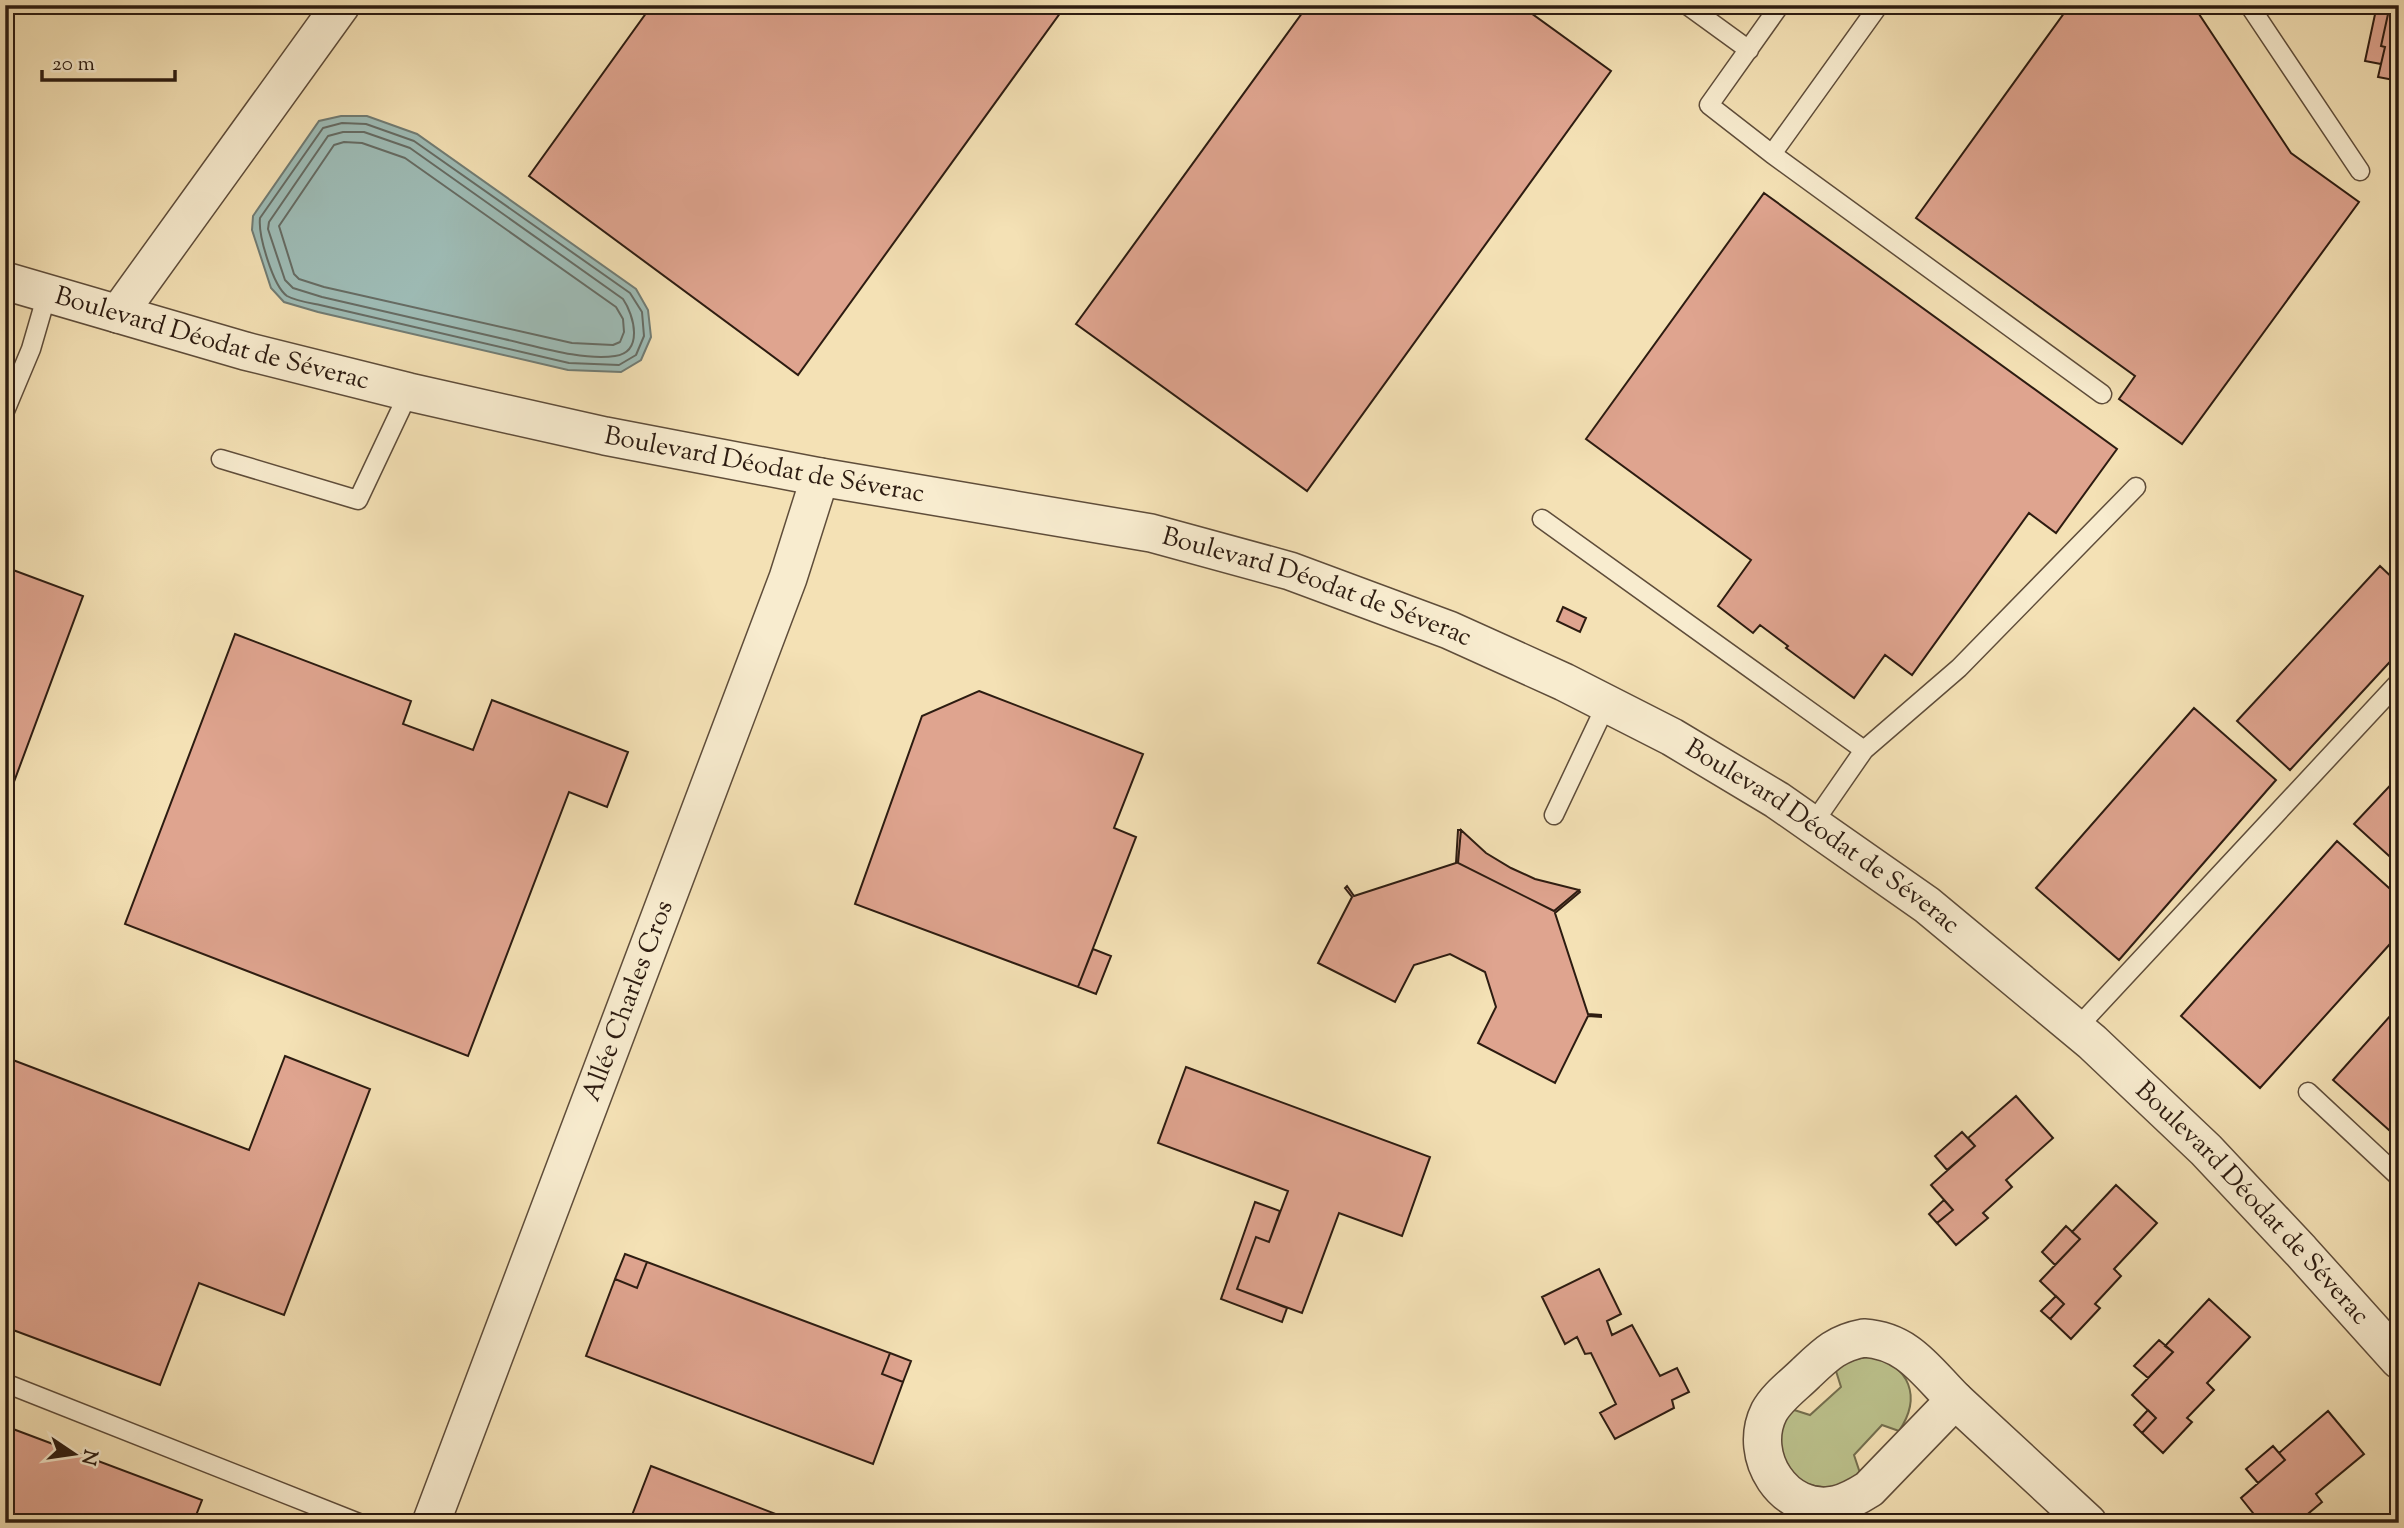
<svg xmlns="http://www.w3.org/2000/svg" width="2404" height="1528" viewBox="0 0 2404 1528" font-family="'Sorts Mill Goudy',serif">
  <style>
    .green { fill: #bcc28d; stroke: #746f4f; stroke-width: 2 }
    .water { fill: #9ebcb6; stroke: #717c74; stroke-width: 2 }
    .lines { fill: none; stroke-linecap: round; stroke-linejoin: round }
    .shore { stroke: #666c64; stroke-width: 2 }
    .building { fill: #dfa48f; stroke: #2d1c11; stroke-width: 2 }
    .lane-casing { stroke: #5f4d3a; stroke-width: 21 }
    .street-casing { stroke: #5f4d3a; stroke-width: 40 }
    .lane { stroke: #f8eccf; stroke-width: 18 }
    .street { stroke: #f8eccf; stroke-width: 37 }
    .labels { text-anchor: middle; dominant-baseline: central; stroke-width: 7; stroke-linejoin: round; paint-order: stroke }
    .street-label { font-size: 26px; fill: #2d1c11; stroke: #f8eccf }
  </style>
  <rect width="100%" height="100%" fill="#f4e1b5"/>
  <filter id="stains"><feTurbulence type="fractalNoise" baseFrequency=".00286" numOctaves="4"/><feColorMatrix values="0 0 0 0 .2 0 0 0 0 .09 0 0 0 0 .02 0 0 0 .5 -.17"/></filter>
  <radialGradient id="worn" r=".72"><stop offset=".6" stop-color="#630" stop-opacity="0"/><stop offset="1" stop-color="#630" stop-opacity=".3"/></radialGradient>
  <path class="green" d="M 1870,1357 C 1910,1365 1922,1397 1899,1431 L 1882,1425 L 1854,1455 L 1860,1473 C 1829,1503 1777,1483 1781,1439 C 1781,1434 1781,1427 1782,1423 C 1784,1418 1789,1413 1791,1409 L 1810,1415 L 1841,1387 L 1836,1371 C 1846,1361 1856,1358 1870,1357 Z"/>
  <path class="water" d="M 341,116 L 367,116 L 417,134 L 636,289 L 648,310 L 651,337 L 641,360 L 621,372 L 568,370 L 318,312 L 284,302 L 271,288 L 252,230 L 253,216 L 319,121 Z"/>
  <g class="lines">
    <path class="shore" d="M 342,123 L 366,124 L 414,141 L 630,293 L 642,312 L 644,336 L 636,355 L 619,365 L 569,363 L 320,305 C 310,303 296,301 287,296 C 273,286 258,235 260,218 L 323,128 Z
      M 343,132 L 364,132 L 410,148 L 623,299 C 634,315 644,352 615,356 C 583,361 536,346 504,339 C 444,325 383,311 322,297 L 293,288 L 285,280 L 268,229 L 269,222 L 328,136 Z
      M 344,142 L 362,143 L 405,158 L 616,307 L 623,319 L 624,332 L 620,342 L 613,345 L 572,343 L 324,287 L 299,279 L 294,274 L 279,226 L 334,145 Z"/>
  </g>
  <path class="building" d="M 14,5 L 21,5 L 11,18 L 6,15 Z
    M 652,5 L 1066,5 L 798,375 L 529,176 Z
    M 1308,5 L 1520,5 L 1611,71 L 1307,491 L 1076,324 Z
    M 2070,5 L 2193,5 L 2291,153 L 2359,202 L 2182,444 L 2119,399 L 2135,376 L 1916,218 Z
    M 2377,5 L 2390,5 L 2381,46 L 2385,47 L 2381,64 L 2365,61 Z
    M 2390,5 L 2399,5 L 2399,81 L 2378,77 L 2385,47 L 2381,46 Z
    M 1764,193 L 2117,449 L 2056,533 L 2029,513 L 1912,675 L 1885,655 L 1854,698 L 1786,648 L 1788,646 L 1760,625 L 1753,633 L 1718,606 L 1751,560 L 1586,439 Z
    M 2380,566 L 2399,584 L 2399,652 L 2290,770 L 2237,721 Z
    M 5,567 L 83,596 L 5,806 Z
    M 1563,607 L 1586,618 L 1580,632 L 1557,621 Z
    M 235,634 L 411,701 L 403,724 L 473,750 L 492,700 L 628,752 L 607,807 L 569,792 L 468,1056 L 125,924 Z
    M 979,691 L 1143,754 L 1114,828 L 1136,837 L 1078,987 L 855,904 L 922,716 Z
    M 2194,708 L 2276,780 L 2119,960 L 2036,888 Z
    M 2399,776 L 2399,865 L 2354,824 Z
    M 1458,830 L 1461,830 L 1458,863 L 1554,911 L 1579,890 L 1580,892 L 1555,913 L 1588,1014 L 1601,1015 L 1601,1017 L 1588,1016 L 1555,1083 L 1478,1043 L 1496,1007 L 1485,972 L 1450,954 L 1414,965 L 1395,1002 L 1318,963 L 1352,897 L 1345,888 L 1347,886 L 1354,896 L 1456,863 Z
    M 1461,830 L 1486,853 L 1511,868 L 1535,879 L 1579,890 L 1554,911 L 1458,863 Z
    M 2337,841 L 2399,897 L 2399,934 L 2260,1088 L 2181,1016 Z
    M 1093,949 L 1111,956 L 1096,994 L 1078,987 Z
    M 2399,1006 L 2399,1139 L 2333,1080 Z
    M 285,1056 L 370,1089 L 284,1315 L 199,1283 L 160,1385 L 5,1327 L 5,1057 L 249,1150 Z
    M 1186,1067 L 1430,1157 L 1402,1236 L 1339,1213 L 1302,1313 L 1237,1289 L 1256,1237 L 1269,1242 L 1288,1191 L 1158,1143 Z
    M 2016,1096 L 2053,1138 L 2006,1180 L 2012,1187 L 1983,1213 L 1988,1218 L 1956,1245 L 1937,1223 L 1953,1210 L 1931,1185 L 1975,1146 L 1968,1138 Z
    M 1962,1132 L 1975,1146 L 1947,1170 L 1935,1156 Z
    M 2116,1185 L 2157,1223 L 2114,1269 L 2121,1276 L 2095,1304 L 2100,1308 L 2071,1339 L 2050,1319 L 2064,1304 L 2040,1281 L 2080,1239 L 2072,1232 Z
    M 1944,1200 L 1953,1210 L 1937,1223 L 1929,1214 Z
    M 1255,1202 L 1280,1211 L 1269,1242 L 1256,1237 L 1237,1289 L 1287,1308 L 1282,1322 L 1221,1299 Z
    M 2066,1226 L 2080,1239 L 2055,1265 L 2042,1252 Z
    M 625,1254 L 647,1262 L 637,1288 L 615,1279 Z
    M 647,1262 L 890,1353 L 882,1374 L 903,1382 L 873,1464 L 586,1356 L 615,1279 L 637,1288 Z
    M 1599,1269 L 1621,1314 L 1607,1321 L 1612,1335 L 1632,1325 L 1660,1376 L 1677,1368 L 1689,1392 L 1672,1400 L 1674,1408 L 1615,1439 L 1600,1413 L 1616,1404 L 1591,1353 L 1585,1354 L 1577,1337 L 1565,1344 L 1542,1297 Z
    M 2056,1296 L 2064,1304 L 2050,1319 L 2041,1311 Z
    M 2209,1299 L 2250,1337 L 2207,1383 L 2214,1390 L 2187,1418 L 2192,1422 L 2163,1453 L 2142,1433 L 2156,1418 L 2132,1395 L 2173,1352 L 2165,1346 Z
    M 2159,1340 L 2173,1352 L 2148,1378 L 2134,1366 Z
    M 890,1353 L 911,1361 L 903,1382 L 882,1374 Z
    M 2148,1410 L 2156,1418 L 2142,1433 L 2134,1425 Z
    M 2328,1411 L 2364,1454 L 2316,1494 L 2322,1502 L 2297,1523 L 2261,1523 L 2241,1498 L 2285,1460 L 2279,1453 Z
    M 5,1426 L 202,1500 L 193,1523 L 5,1523 Z
    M 2273,1446 L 2285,1460 L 2258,1483 L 2246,1469 Z
    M 651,1466 L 799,1523 L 629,1523 Z"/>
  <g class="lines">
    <defs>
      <path id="lane" d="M 1687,5 L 1749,50
        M 1879,5 L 1772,154 L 2102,394
        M 2249,5 L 2360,171
        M 1772,154 L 1709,105 L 1780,5
        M 5,411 L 31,349 L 47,294
        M 221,459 L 358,500 L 409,392
        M 1542,519 L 1864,750
        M 1554,815 L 1607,703
        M 1812,825 L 1864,750 L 1959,668 L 2136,487
        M 2076,1029 L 2399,682
        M 2308,1092 L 2399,1177
        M 5,1383 L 359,1523"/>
      <g id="street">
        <path id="s1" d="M 5,281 L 245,351 L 409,392 L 605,436 L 820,477 L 1151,533 L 1290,571 L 1449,630 L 1564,682 L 1672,737 L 1777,800 L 1927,905 L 2092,1042 L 2206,1150 L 2301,1251 L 2399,1360"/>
        <path d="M 118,314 L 341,5"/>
        <path d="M 1864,1338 C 1908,1341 1926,1371 1955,1400 L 1869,1489 C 1858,1496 1848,1502 1835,1505 C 1784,1515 1747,1456 1769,1412 C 1777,1397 1794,1385 1806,1373 C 1826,1354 1837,1343 1864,1338 Z"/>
        <path d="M 1955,1400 L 2088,1523"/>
        <path id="s2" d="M 431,1523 L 788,578 L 820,477"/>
      </g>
    </defs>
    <use href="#lane" class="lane-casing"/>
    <use href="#street" class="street-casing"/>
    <use href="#lane" class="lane"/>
    <use href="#street" class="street"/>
  </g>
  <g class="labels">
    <g class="street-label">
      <text stroke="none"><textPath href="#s1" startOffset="215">Boulevard Déodat de Séverac</textPath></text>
      <text stroke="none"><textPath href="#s1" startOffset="782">Boulevard Déodat de Séverac</textPath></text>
      <text stroke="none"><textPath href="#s1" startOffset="1349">Boulevard Déodat de Séverac</textPath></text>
      <text stroke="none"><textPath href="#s1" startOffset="1916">Boulevard Déodat de Séverac</textPath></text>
      <text stroke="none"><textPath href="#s2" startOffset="558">Allée Charles Cros</textPath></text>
      <text stroke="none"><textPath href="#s1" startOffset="2483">Boulevard Déodat de Séverac</textPath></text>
    </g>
  </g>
  <rect width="2404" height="1528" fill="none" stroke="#f4e1b5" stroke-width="28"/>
  <rect x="7" y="7" width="2390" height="1514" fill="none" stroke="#2d1c11" stroke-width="3.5"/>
  <rect x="14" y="14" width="2376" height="1500" fill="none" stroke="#2d1c11" stroke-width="2"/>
  <g transform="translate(74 1454) rotate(103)" stroke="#f8eccf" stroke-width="5" paint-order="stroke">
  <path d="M0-5L12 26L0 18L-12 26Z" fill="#2d1c11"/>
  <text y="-10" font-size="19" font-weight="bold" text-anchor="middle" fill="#2d1c11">N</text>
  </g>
  <path d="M42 70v10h133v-10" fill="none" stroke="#2d1c11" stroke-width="3.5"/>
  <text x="52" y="70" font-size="21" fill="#2d1c11" stroke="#f8eccf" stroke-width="5" paint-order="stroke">20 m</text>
  <rect width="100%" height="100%" filter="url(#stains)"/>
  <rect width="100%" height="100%" fill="url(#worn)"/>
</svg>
